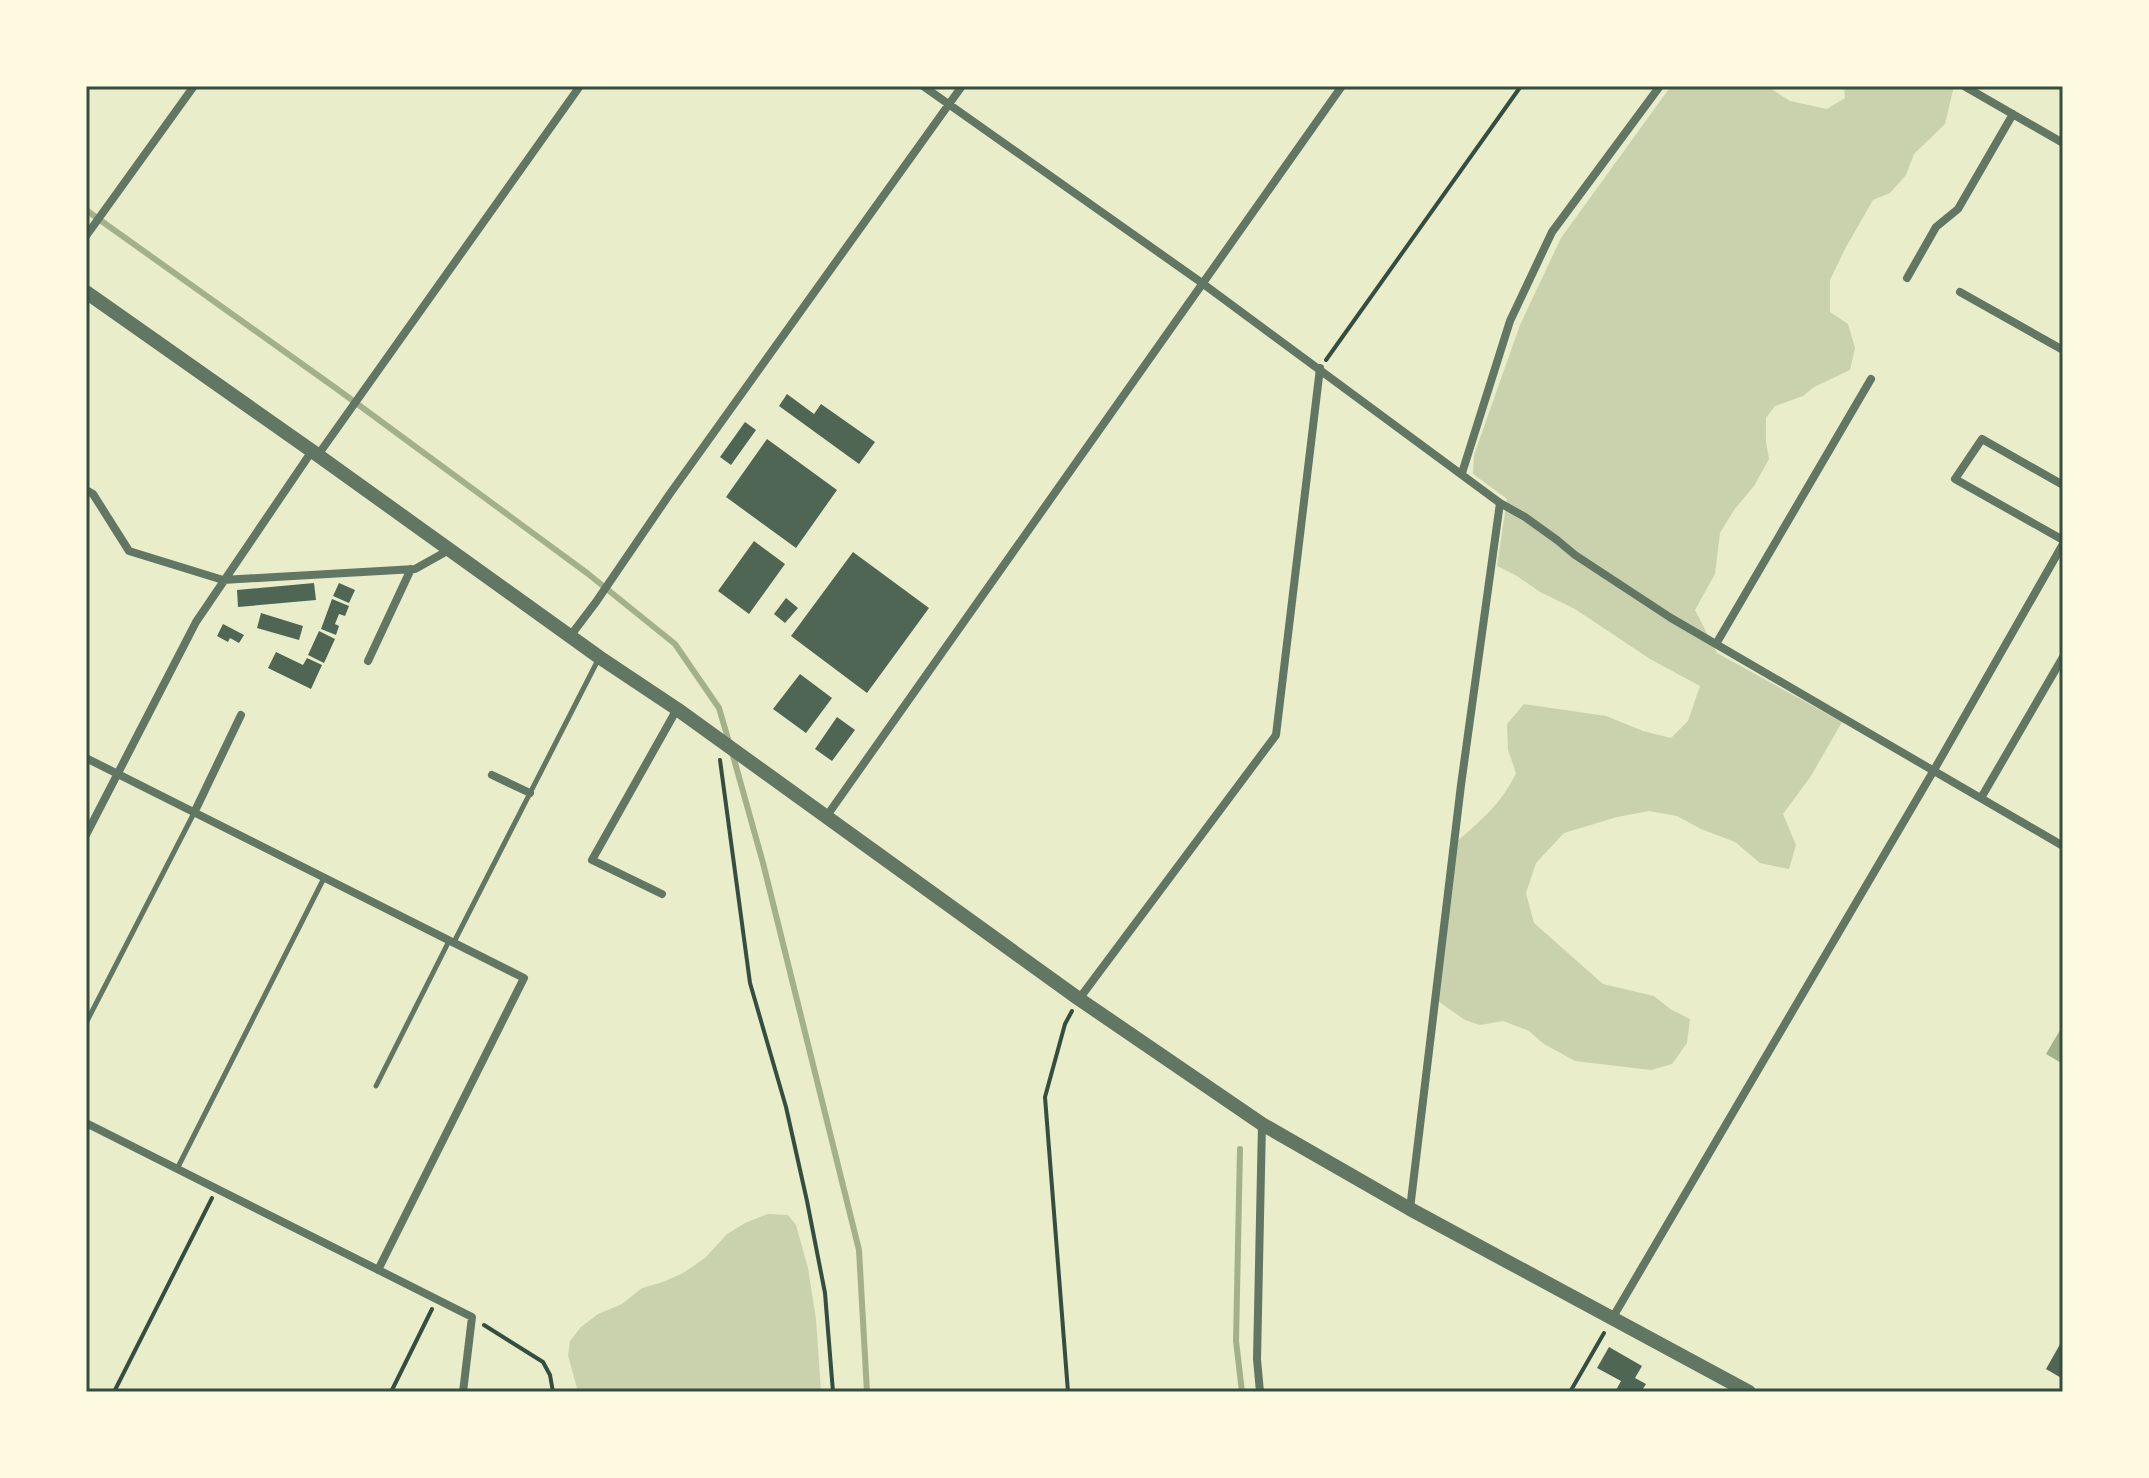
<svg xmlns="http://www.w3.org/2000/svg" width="2149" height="1478" viewBox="0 0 2149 1478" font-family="'PT Sans Narrow',sans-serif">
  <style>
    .green { fill: #cad2ad }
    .water { fill: #a3b18a }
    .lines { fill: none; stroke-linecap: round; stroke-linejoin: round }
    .stream { stroke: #a3b18a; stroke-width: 6 }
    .building { fill: #4f6655 }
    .path { stroke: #344e41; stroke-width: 4 }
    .service { stroke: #617663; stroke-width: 5 }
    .minor { stroke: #617663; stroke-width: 8 }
    .tertiary { stroke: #617663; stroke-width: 14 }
    .neatline { fill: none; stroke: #344e41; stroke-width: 3 }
  </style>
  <rect width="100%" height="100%" fill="#e9edc9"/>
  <path class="green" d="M 1671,86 L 1767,86 L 1790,101 L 1827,109 L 1845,98 L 1844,86 L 1954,86 L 1945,124 L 1914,154 L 1906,175 L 1890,193 L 1873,200 L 1846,247 L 1830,280 L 1830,312 L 1848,324 L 1855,348 L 1850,370 L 1814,387 L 1803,396 L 1775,406 L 1766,418 L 1766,442 L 1769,459 L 1754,486 L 1734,510 L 1720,533 L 1715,574 L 1695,610 L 1717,653 L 1842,722 L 1811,776 L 1783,814 L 1796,845 L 1789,869 L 1760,863 L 1735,842 L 1701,829 L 1677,816 L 1649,811 L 1617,817 L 1564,833 L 1536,863 L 1526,893 L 1534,923 L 1603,984 L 1654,996 L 1670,1009 L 1690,1019 L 1687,1043 L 1672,1064 L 1651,1070 L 1575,1061 L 1544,1044 L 1529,1031 L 1503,1021 L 1480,1025 L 1465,1020 L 1435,999 L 1454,844 C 1480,821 1501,805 1516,773 L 1508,750 L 1507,724 L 1524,704 L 1606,716 L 1643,731 L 1671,738 L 1688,721 L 1700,686 L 1650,659 L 1575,609 L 1540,592 L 1517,576 L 1497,566 L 1507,499 L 1473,474 L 1474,455 L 1520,325 L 1561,238 Z
    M 768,1214 L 788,1215 L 796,1225 L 808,1268 L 816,1319 L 821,1392 L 578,1392 L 568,1355 L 570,1341 L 581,1327 L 598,1314 L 622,1304 L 642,1288 L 663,1282 L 683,1273 L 705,1258 L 727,1234 L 745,1223 Z"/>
  <path class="water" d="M 2063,1025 L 2063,1064 L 2046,1054 Z"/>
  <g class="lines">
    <path class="stream" d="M 86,210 L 337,389 L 587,573 L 675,644 L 719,708 L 729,742
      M 732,752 L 763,863 L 859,1250 L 867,1392
      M 1240,1149 L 1236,1341 L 1242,1392"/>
  </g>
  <path class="building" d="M 787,394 L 814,414 L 821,404 L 875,442 L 859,464 L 779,406 Z
    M 745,422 L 756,430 L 731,465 L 720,457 Z
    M 767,439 L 837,490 L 796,548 L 726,497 Z
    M 754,541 L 785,564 L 749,614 L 718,591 Z
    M 853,552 L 929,608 L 867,693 L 791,636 Z
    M 314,583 L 316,600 L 238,607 L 237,590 Z
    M 339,583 L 355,590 L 349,603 L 333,596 Z
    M 786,598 L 798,608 L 785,623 L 774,614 Z
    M 332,599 L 349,606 L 345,616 L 339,614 L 335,624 L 339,626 L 336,635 L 321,629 Z
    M 261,613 L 303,626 L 299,640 L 257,628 Z
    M 223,624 L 244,635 L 239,643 L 230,638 L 228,642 L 217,636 Z
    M 319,631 L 335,639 L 324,663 L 308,655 Z
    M 276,652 L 303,665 L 307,658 L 322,665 L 311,689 L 268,668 Z
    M 800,674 L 832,698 L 806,733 L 773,709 Z
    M 837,717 L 855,730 L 832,761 L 815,749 Z
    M 2063,1339 L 2063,1379 L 2046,1369 Z
    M 1609,1347 L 1642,1366 L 1635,1378 L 1646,1384 L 1641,1392 L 1615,1392 L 1621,1381 L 1597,1368 Z"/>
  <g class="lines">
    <path class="path" d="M 1326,360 L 1521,86
      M 720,760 L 750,983 L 786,1107 L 807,1201 L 825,1293 L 833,1392
      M 484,1325 L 543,1362 L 550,1375 L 553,1392
      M 114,1392 L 212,1198
      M 391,1392 L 432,1309
      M 1068,1392 L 1045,1097 L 1065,1024 L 1072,1011
      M 1570,1392 L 1604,1333"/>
    <path class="service" d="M 454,942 L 599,658
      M 86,1023 L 194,813
      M 376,1086 L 449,941
      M 177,1169 L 324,878"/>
    <path class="minor" d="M 923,86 L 1202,283 L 1500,503 L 1525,517 L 1557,540 L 1575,555 L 1671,618 L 2063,846
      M 1964,86 L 2063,143
      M 86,236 L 194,86
      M 1907,278 L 1936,227 L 1958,209 L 2013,114
      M 1960,292 L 2063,350
      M 318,455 L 580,86
      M 1462,473 L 1510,321 L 1552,232 L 1660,86
      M 2063,485 L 1982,439 L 1955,479 L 2063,540
      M 86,490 L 93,494 L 129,551 L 223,580 L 415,569 L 449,550
      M 571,635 L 596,602 L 669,495 L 962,86
      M 1716,644 L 1871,379
      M 368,661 L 411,569
      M 86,758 L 524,978 L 378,1270
      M 492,775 L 530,793
      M 1981,798 L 2063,657
      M 194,813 L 241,715
      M 826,817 L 1342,86
      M 86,835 L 196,622 L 312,451
      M 662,894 L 592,860 L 677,709
      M 1079,999 L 1276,735 L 1320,368
      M 86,1123 L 472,1317 L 463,1392
      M 1410,1209 L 1461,785 L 1500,503
      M 1613,1317 L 1934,770 L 2063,544
      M 1260,1392 L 1257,1359 L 1262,1124"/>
    <path class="tertiary" d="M 86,292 L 312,451 L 599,657 L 677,709 L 1079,999 L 1262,1124 L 1410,1209 L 1749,1392"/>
  </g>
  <rect width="2149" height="1478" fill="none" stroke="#fefae0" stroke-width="176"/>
  <rect x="88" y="88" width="1973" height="1302" class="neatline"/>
</svg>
